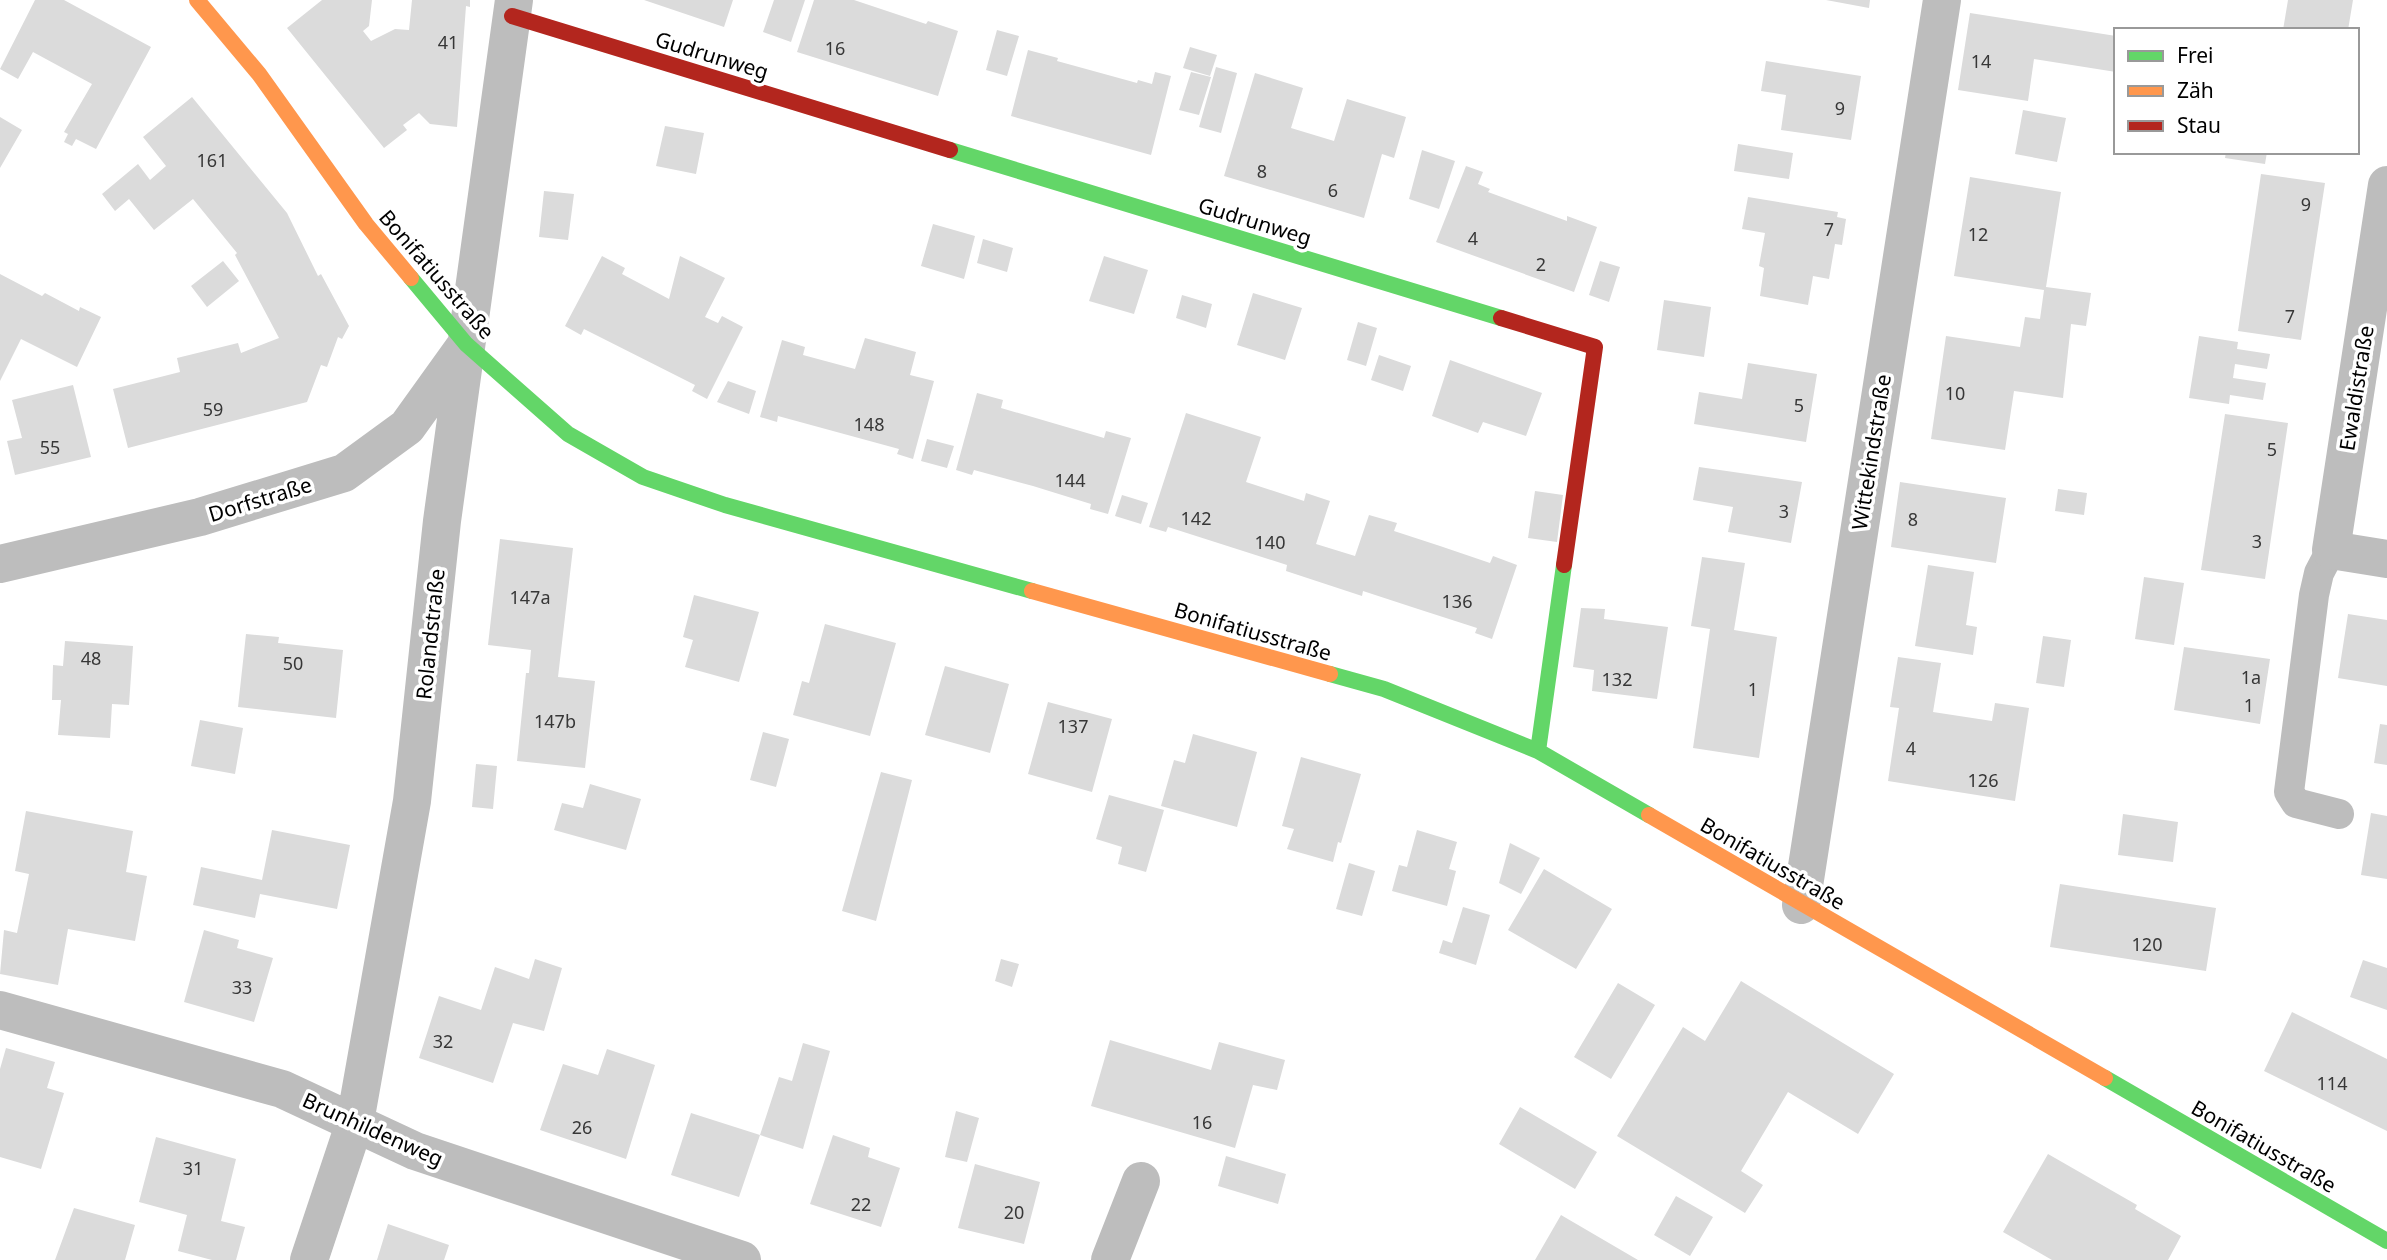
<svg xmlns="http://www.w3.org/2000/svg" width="2387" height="1260" viewBox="0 0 2387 1260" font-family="'Noto Sans',sans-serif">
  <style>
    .building { fill: #dbdbdb }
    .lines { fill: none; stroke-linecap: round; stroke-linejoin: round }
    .lane { stroke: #bdbdbd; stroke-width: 30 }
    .street { stroke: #bdbdbd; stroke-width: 38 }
    .fast { stroke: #63d668; stroke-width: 16 }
    .slow { stroke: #ff974d; stroke-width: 16 }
    .jam { stroke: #b3261e; stroke-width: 16 }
    .labels { text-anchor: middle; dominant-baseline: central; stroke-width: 7; stroke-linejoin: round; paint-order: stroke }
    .number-label { font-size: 18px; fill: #373737 }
    .street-label { font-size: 21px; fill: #000; stroke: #fff }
  </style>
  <rect width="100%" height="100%" fill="#fff"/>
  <path class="building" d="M 35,0 L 64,0 L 151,47 L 96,149 L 76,139 L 72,146 L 64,142 L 68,134 L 64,132 L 92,84 L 33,52 L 18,79 L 0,69 Z
    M 322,0 L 372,0 L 369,26 L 363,31 L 371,41 L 395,29 L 409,30 L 412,0 L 470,0 L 470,7 L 466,6 L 457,127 L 430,124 L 419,113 L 403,125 L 407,130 L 384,148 L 287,28 Z
    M 644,0 L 733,0 L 724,27 Z
    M 774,0 L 805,0 L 791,42 L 763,32 Z
    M 814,0 L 854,0 L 926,24 L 928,21 L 958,31 L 938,96 L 797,52 Z
    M 1826,0 L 1870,0 L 1869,8 Z
    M 2288,0 L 2353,0 L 2348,30 L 2283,30 Z
    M 1970,13 L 2116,36 L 2116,72 L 2034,59 L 2028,101 L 1958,90 Z
    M 997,30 L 1019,36 L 1007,76 L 986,70 Z
    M 1190,47 L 1217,55 L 1210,76 L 1183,68 Z
    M 1028,50 L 1058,58 L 1057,61 L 1137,83 L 1138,80 L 1152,84 L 1155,72 L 1171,76 L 1151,155 L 1011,116 Z
    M 1766,61 L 1861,76 L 1851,140 L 1781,130 L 1786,95 L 1761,91 Z
    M 1216,67 L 1237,73 L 1221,133 L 1199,127 Z
    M 1191,72 L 1211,77 L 1199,115 L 1179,110 Z
    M 1255,73 L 1303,88 L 1291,128 L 1334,141 L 1347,99 L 1406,117 L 1394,158 L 1382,154 L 1364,218 L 1224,176 Z
    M 192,97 L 287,213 L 318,276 L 321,274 L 349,326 L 342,339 L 338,337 L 327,367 L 321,365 L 307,402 L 128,448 L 113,389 L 180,372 L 177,358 L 238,343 L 241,353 L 279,338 L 235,255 L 237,253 L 193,199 L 154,230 L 129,199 L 115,211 L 102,194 L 138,164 L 150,180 L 166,166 L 143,137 Z
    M 2023,110 L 2066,118 L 2057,162 L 2015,154 Z
    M 0,117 L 22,130 L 0,168 Z
    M 665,126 L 704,133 L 696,174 L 656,166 Z
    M 1738,144 L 1793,153 L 1789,179 L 1734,171 Z
    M 1422,150 L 1455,161 L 1439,209 L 1409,199 Z
    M 2226,152 L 2267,152 L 2265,164 L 2225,158 Z
    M 1466,166 L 1483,172 L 1478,184 L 1490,189 L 1488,192 L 1567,221 L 1567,216 L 1597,227 L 1574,292 L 1436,242 Z
    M 2261,174 L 2325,183 L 2301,340 L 2238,331 Z
    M 1970,177 L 2061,192 L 2046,287 L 2091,293 L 2086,326 L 2071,324 L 2063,398 L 2014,391 L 2005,450 L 1931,439 L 1946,336 L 2020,347 L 2025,317 L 2040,319 L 2044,290 L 1954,276 Z
    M 544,191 L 574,194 L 568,240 L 539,237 Z
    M 1748,197 L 1838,212 L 1837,217 L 1846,219 L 1842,245 L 1835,244 L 1829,279 L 1813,276 L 1808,305 L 1760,296 L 1764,268 L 1759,266 L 1765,233 L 1742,229 Z
    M 933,224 L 975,236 L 964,279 L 921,266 Z
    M 983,239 L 1013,248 L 1007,272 L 977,263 Z
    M 602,256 L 625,268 L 622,274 L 669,299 L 680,256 L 725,278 L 705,317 L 718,323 L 722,316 L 743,327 L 707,399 L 692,391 L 695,385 L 584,329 L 581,335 L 565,326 Z
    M 1104,256 L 1148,270 L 1134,314 L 1089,301 Z
    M 223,261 L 239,281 L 207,307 L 191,286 Z
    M 1600,261 L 1620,267 L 1609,302 L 1589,295 Z
    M 0,274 L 42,296 L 45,293 L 79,311 L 80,307 L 101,317 L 77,367 L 21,339 L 0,381 Z
    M 1253,293 L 1302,308 L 1285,360 L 1237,345 Z
    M 1182,295 L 1212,304 L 1206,328 L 1176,318 Z
    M 1664,300 L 1711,307 L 1704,357 L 1657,350 Z
    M 1358,322 L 1377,328 L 1366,366 L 1347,360 Z
    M 2199,336 L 2238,342 L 2237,349 L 2270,354 L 2267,369 L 2235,364 L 2233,378 L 2266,383 L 2263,400 L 2230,395 L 2229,404 L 2189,398 Z
    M 865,338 L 916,352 L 910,375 L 934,381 L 913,459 L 897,454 L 899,449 L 778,416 L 777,422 L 760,417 L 782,340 L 805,347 L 803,355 L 855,369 Z
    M 1379,355 L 1411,366 L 1403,391 L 1371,380 Z
    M 1450,360 L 1542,393 L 1526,436 L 1483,422 L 1478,433 L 1432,416 Z
    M 1748,363 L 1817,374 L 1806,442 L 1694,424 L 1699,392 L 1742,399 Z
    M 728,381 L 756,391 L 749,414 L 717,402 Z
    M 73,385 L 91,457 L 15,475 L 7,441 L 22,438 L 12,400 Z
    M 977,393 L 1003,400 L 1001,408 L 1104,438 L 1106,431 L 1131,438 L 1108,514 L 1090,509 L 1091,504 L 1033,486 L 974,470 L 972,475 L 956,470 Z
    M 1186,413 L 1261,437 L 1246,482 L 1304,501 L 1306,493 L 1330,501 L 1316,544 L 1355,556 L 1369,515 L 1397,523 L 1394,531 L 1440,546 L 1490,563 L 1493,556 L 1517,565 L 1492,639 L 1475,633 L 1477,628 L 1418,609 L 1363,591 L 1362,596 L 1286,571 L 1287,565 L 1168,527 L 1166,532 L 1149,527 Z
    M 2225,414 L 2288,423 L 2265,579 L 2201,570 Z
    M 927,439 L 954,446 L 947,468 L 921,461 Z
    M 1699,467 L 1802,482 L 1791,543 L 1728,532 L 1733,507 L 1693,500 Z
    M 1900,482 L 2006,498 L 1996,563 L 1891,547 Z
    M 2058,489 L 2087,493 L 2084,515 L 2055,511 Z
    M 1535,491 L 1563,495 L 1557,542 L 1528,538 Z
    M 1122,495 L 1148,503 L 1141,524 L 1115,516 Z
    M 500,539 L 573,548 L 558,677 L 595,681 L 585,768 L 517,761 L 526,673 L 529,673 L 531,650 L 488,645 Z
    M 1702,557 L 1745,563 L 1734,630 L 1777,637 L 1759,758 L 1693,748 L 1710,629 L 1691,626 Z
    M 1928,565 L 1974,572 L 1966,625 L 1977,627 L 1973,655 L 1915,646 Z
    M 2144,577 L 2184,583 L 2174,645 L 2135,639 Z
    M 694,595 L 759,612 L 739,682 L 685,667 L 693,640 L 683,637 Z
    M 1581,608 L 1605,609 L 1604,619 L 1668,627 L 1657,699 L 1592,691 L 1594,670 L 1573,667 Z
    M 2348,614 L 2387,620 L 2387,686 L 2338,678 Z
    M 825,624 L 896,643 L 870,736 L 793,715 L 802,681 L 809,683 Z
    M 246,634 L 279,637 L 278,643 L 343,650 L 336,718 L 238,707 Z
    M 2043,636 L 2071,640 L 2064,687 L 2036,683 Z
    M 65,641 L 133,646 L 129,705 L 112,704 L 110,738 L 58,735 L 61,700 L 52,700 L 53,665 L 63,666 Z
    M 2184,647 L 2270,659 L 2260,724 L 2174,710 Z
    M 1898,657 L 1941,663 L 1933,712 L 1992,721 L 1995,703 L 2029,708 L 2015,801 L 1888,781 L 1899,708 L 1890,707 Z
    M 945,666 L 1009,684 L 990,753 L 925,735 Z
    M 1048,702 L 1112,719 L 1092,792 L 1028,774 Z
    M 200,720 L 243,728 L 235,774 L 191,766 Z
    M 2380,724 L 2387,725 L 2387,765 L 2374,763 Z
    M 763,732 L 789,739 L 776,787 L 750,780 Z
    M 1193,734 L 1257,752 L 1237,827 L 1161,806 L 1174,760 L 1185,763 Z
    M 1301,757 L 1361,774 L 1341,843 L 1338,842 L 1333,862 L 1287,849 L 1294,829 L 1282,826 Z
    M 476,764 L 497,766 L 493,809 L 472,807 Z
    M 881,772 L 912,780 L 876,921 L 842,911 Z
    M 590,784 L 641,799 L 626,850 L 554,830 L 562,803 L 583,808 Z
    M 1109,795 L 1164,810 L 1146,872 L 1118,864 L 1122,847 L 1096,839 Z
    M 26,811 L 133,831 L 126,872 L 147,876 L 135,941 L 68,929 L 58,985 L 0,974 L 4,930 L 17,933 L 29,874 L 15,871 Z
    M 2371,813 L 2387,816 L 2387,879 L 2361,875 Z
    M 2123,814 L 2178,822 L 2173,862 L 2118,855 Z
    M 272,830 L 350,845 L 337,909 L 260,894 L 255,918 L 193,905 L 201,867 L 262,880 Z
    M 1417,830 L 1457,842 L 1449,869 L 1456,871 L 1447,906 L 1392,891 L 1399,865 L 1407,867 Z
    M 1510,843 L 1540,858 L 1521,894 L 1499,883 Z
    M 1349,863 L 1375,871 L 1362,916 L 1336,909 Z
    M 1544,869 L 1612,909 L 1576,969 L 1508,930 Z
    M 2060,884 L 2216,908 L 2206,971 L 2050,947 Z
    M 1463,907 L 1490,915 L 1476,965 L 1439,953 L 1443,940 L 1452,943 Z
    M 204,930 L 239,940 L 237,948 L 273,958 L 254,1022 L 184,1002 Z
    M 535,959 L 562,968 L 544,1031 L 513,1023 L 493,1083 L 419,1058 L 439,996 L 481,1010 L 495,967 L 529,979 Z
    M 1001,959 L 1019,964 L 1012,987 L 995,981 Z
    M 2363,960 L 2387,968 L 2387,1010 L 2350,997 Z
    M 1741,981 L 1894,1074 L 1858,1134 L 1788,1092 L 1741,1171 L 1763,1185 L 1745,1213 L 1617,1136 L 1683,1027 L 1705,1041 Z
    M 1618,983 L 1655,1005 L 1611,1079 L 1574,1057 Z
    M 2292,1012 L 2387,1059 L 2387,1131 L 2264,1071 Z
    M 1110,1040 L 1211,1070 L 1219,1042 L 1285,1060 L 1277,1090 L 1253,1085 L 1235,1148 L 1091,1106 Z
    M 803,1043 L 830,1051 L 803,1149 L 760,1135 L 779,1077 L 792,1081 Z
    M 6,1048 L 55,1062 L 47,1088 L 64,1093 L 41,1169 L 0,1157 L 0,1069 Z
    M 607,1049 L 655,1065 L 626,1159 L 540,1130 L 563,1064 L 598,1075 Z
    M 1520,1107 L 1597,1152 L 1575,1189 L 1499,1144 Z
    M 956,1111 L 979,1118 L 967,1162 L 945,1157 Z
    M 691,1113 L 760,1135 L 739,1197 L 671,1175 Z
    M 833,1135 L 870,1148 L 868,1157 L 900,1168 L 881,1227 L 810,1204 Z
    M 156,1137 L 236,1159 L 221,1221 L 245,1227 L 236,1260 L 212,1260 L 178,1251 L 187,1215 L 139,1202 Z
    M 2048,1154 L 2137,1205 L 2135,1209 L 2181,1236 L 2168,1260 L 2052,1260 L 2003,1232 Z
    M 1226,1156 L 1286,1174 L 1278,1204 L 1218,1186 Z
    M 975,1164 L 1040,1182 L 1024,1244 L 958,1228 Z
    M 1676,1196 L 1713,1217 L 1690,1256 L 1654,1235 Z
    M 74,1208 L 135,1225 L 125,1260 L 55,1260 Z
    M 1561,1215 L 1638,1260 L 1535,1260 Z
    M 388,1224 L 449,1245 L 444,1260 L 377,1260 Z"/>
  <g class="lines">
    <path class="lane" d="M 2331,550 L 2319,573 L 2314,595 L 2289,792 L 2296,803 L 2339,814"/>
    <path class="street" d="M 2387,185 L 2331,550 L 2387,559
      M 0,564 L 200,517 L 344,473 L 407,427 L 463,349
      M 1801,905 L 1942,0
      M 0,1010 L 282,1089 L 415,1151 L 742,1260
      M 309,1260 L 355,1122 L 412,801 L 442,521 L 514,0
      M 1110,1260 L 1141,1181"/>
    <path class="fast" d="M 950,150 L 1501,318
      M 411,278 L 466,344 L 568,434 L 643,477 L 725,505 L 1032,591
      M 1330,674 L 1384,689 L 1538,751 L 1649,815
      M 1538,751 L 1564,565
      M 2105,1078 L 2387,1241"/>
    <path class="slow" d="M 197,0 L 259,74 L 366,224 L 411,278
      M 1032,591 L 1330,674
      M 1649,815 L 2105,1078"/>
    <path class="jam" d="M 512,16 L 950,150
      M 1501,318 L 1595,347 L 1564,565"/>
  </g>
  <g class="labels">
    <g class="number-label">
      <text x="448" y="42">41</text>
      <text x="835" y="48">16</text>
      <text x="1981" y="61">14</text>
      <text x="1840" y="108">9</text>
      <text x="212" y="160">161</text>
      <text x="1262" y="171">8</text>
      <text x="1333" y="190">6</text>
      <text x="2306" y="204">9</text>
      <text x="1829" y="229">7</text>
      <text x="1978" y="234">12</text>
      <text x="1473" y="238">4</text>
      <text x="1541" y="264">2</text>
      <text x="2290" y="316">7</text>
      <text x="1955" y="393">10</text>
      <text x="1799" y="405">5</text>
      <text x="213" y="409">59</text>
      <text x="869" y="424">148</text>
      <text x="50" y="447">55</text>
      <text x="2272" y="449">5</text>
      <text x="1070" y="480">144</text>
      <text x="1784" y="511">3</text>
      <text x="1196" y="518">142</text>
      <text x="1913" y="519">8</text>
      <text x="2257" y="541">3</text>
      <text x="1270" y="542">140</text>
      <text x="530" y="597">147a</text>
      <text x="1457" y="601">136</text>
      <text x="91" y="658">48</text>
      <text x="293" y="663">50</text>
      <text x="2251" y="677">1a</text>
      <text x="1617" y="679">132</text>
      <text x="1753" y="689">1</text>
      <text x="2249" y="705">1</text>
      <text x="555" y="721">147b</text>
      <text x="1073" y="726">137</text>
      <text x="1911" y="748">4</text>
      <text x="1983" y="780">126</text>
      <text x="2147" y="944">120</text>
      <text x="242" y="987">33</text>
      <text x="443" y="1041">32</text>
      <text x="2332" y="1083">114</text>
      <text x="1202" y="1122">16</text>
      <text x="582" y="1127">26</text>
      <text x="193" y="1168">31</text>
      <text x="861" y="1204">22</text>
      <text x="1014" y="1212">20</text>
    </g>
    <g class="street-label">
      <text transform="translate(712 55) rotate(17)">Gudrunweg</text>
      <text transform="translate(1255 221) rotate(17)">Gudrunweg</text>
      <text transform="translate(437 274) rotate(49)">Bonifatiusstraße</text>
      <text transform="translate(2356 388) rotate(-81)">Ewaldistraße</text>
      <text transform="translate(1871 452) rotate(-81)">Wittekindstraße</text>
      <text transform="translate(260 499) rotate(-17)">Dorfstraße</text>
      <text transform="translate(1253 631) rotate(16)">Bonifatiusstraße</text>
      <text transform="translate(430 634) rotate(-84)">Rolandstraße</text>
      <text transform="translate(1773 863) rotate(30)">Bonifatiusstraße</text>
      <text transform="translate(373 1129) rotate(24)">Brunhildenweg</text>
      <text transform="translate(2264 1146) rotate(30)">Bonifatiusstraße</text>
    </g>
  </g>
  <rect x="2114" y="28" width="245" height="126" fill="#ffffff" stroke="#999999" stroke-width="2"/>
  <rect x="2128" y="51" width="35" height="10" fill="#63d668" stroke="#999999" stroke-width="2"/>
  <text x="2177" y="63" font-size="21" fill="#000000">Frei</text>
  <rect x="2128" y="86" width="35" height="10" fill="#ff974d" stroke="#999999" stroke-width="2"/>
  <text x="2177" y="98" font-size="21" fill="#000000">Zäh</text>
  <rect x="2128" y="121" width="35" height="10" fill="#b3261e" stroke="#999999" stroke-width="2"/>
  <text x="2177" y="133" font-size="21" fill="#000000">Stau</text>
</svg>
